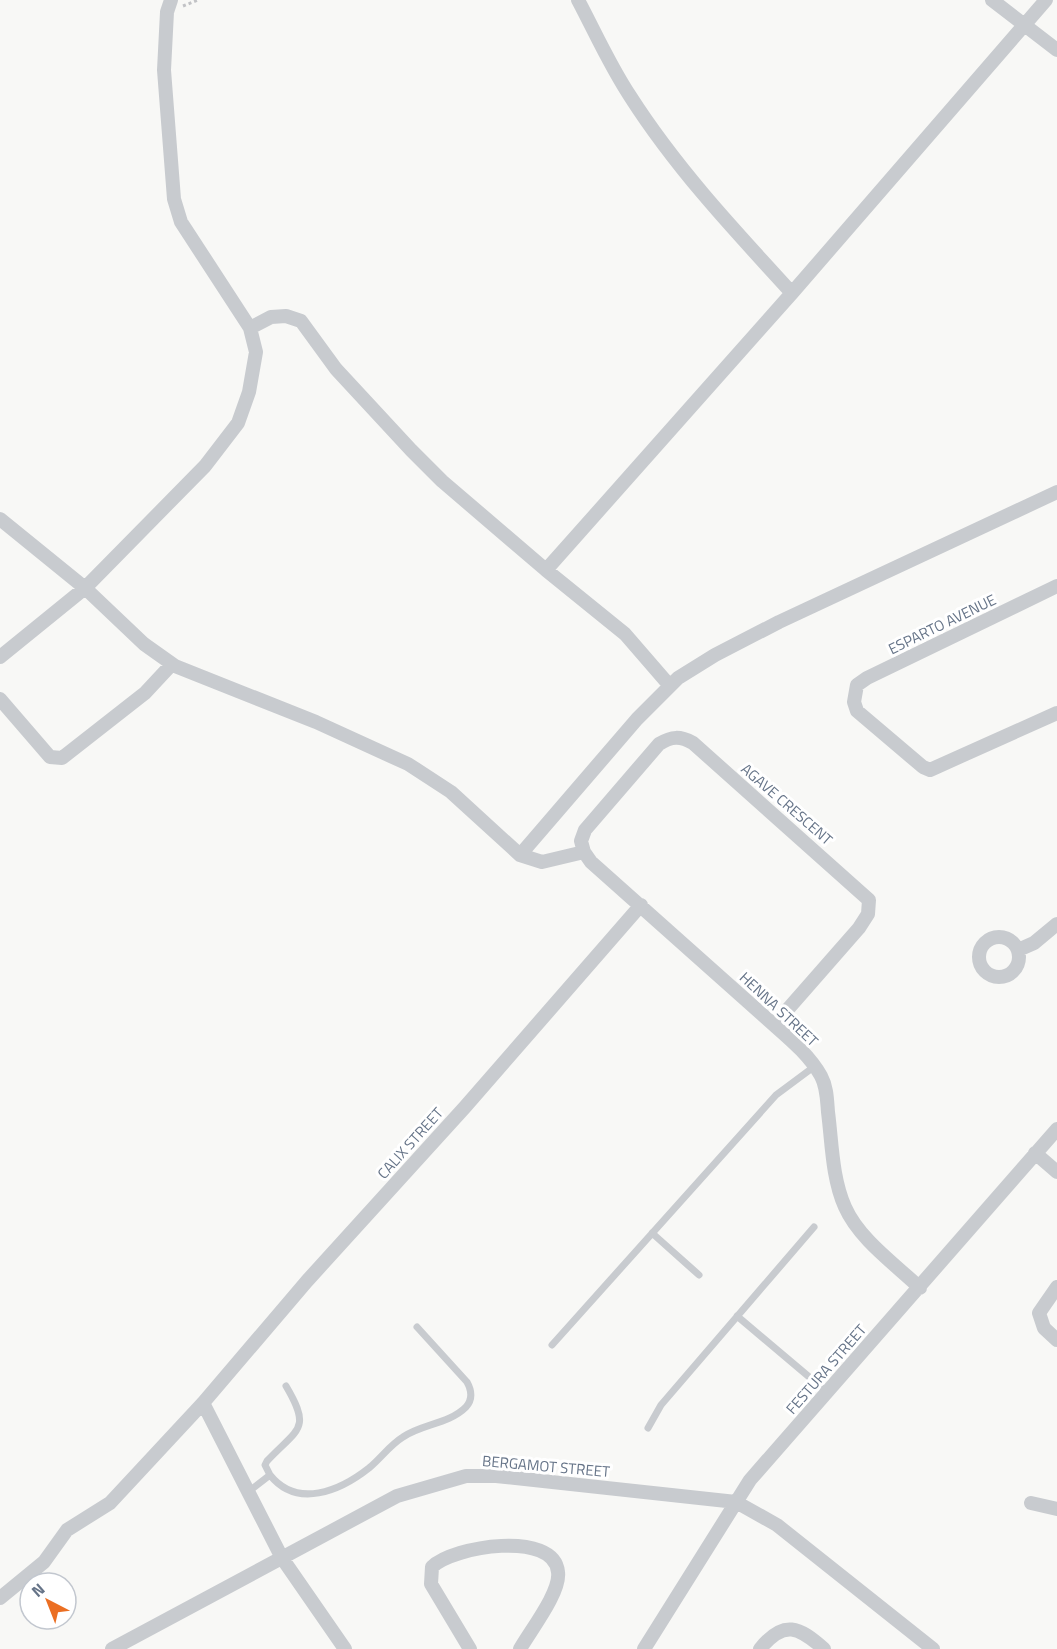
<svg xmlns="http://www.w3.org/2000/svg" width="1057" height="1649" viewBox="0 0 1057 1649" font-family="'Titillium Web',sans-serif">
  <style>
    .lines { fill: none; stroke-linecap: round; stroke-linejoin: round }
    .path { stroke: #c2c3c6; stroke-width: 3; stroke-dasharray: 3 3; stroke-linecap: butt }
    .lane { stroke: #c8cbcf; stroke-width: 7 }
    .street { stroke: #c8cbcf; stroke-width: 14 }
    .labels { text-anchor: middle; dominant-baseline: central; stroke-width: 6; stroke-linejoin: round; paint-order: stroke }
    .street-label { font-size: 15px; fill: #667488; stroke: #fff }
  </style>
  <rect width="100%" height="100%" fill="#f8f8f6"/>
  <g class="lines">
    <path class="path" d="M 183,6 L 198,0"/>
    <path class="lane" d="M 652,1233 L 699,1275
      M 737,1316 L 827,1392
      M 552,1345 L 776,1095 L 815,1066
      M 648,1428 L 661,1405 L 814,1227
      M 270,1475 L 265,1465 L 267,1461 C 298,1428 312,1430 286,1386
      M 248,1492 L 270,1475 C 297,1509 340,1491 369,1468 C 381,1458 390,1445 403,1437 C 422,1424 449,1424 466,1407 C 473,1399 472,1391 467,1382 L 417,1327"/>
    <path class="street" d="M 578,0 C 595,32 610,66 630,96 C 676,168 734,230 792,293
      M 992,0 L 1057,50
      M 250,328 L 271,317 L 286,316 L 301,321 L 336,369 L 411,450 L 442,481 L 546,570 L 792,293 L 1046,0
      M 0,519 L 85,588 L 144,644 L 175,666 L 316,722 L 408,764 L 451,792 L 520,855 L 542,862 L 584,852
      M 546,570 L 625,634 L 670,686
      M 1057,586 L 867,678 L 857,685 L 854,702 L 857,711 L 923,767 L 930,770 L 1057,713
      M 0,657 L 85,588 L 205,466 L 238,423 L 249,392 L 256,352 L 250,328 L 181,222 L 174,199 L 164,70 L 167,12 L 171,0
      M 0,699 L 50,757 L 62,758 L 145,693 L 172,664
      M 520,855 L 637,719 L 678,678 L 715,655 L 779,622 L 1057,492
      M979 957a20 20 0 1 1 40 0a20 20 0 1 1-40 0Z
      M 1018,950 L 1034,943 L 1057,924
      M 774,1025 L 859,928 L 868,914 L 869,900 L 693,743 C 680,736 672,736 659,744 L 585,830 L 581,841 L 584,852 L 591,862 L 774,1025 C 791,1040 810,1056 821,1076 C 827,1087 827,1100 828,1112 C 832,1143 832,1178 845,1207 C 859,1239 895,1264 920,1288
      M 1035,1153 L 1057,1172
      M 1057,1287 L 1039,1313 L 1044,1328 L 1057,1340
      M 203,1403 L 282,1558 L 345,1649
      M 1031,1503 L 1057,1509
      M 0,1598 L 44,1562 L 67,1530 L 110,1503 L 203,1403 L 307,1281 L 465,1107 L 641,905
      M 112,1649 L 397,1496 L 466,1476 L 496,1476 L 736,1502 L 777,1525 L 933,1649
      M 470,1649 L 431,1584 L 432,1567 C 453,1546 554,1530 558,1572 C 561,1592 530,1631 520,1649
      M 644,1649 L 750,1480 L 1057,1129
      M 760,1649 C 784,1619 799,1627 824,1649"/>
  </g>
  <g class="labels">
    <g class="street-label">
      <text transform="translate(942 624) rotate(-26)">ESPARTO AVENUE</text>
      <text transform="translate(787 804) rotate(41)">AGAVE CRESCENT</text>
      <text transform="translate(779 1009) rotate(43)">HENNA STREET</text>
      <text transform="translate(410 1143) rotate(-48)">CALIX STREET</text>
      <text transform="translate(826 1369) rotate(-49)">FESTURA STREET</text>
      <text transform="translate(546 1466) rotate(5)">BERGAMOT STREET</text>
    </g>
  </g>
  <g transform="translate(48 1601) rotate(318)"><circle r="28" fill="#ffffff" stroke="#c2c7cf" stroke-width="1.5"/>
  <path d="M0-4.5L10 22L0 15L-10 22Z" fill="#eb6f23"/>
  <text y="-9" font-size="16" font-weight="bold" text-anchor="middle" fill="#667488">N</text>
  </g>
</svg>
